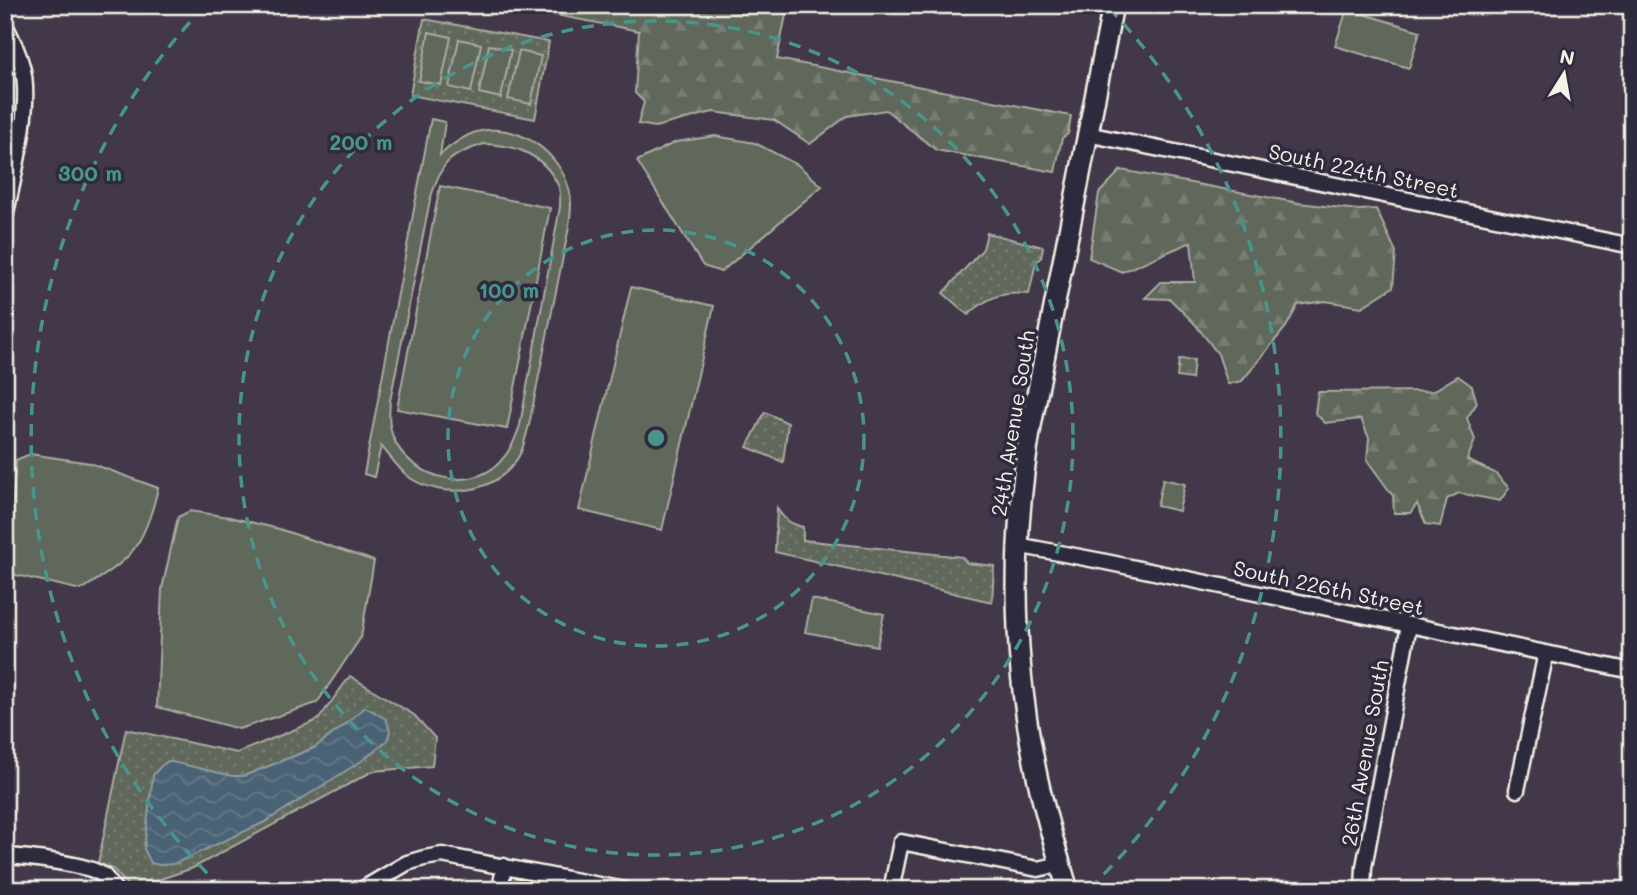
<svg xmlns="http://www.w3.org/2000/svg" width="1637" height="895" viewBox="0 0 1637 895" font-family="Mali,sans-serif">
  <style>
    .grass { fill: url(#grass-dots); stroke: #aaaca1; stroke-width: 2; fill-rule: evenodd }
    .forest { fill: url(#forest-firs); stroke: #aaaca1; stroke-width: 2 }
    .garden { fill: #5f675a; stroke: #aaaca1; stroke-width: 2; fill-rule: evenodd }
    .water { fill: url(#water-waves); stroke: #8e9ba2; stroke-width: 2 }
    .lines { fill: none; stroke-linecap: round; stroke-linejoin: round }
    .street-casing { stroke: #f4f1e8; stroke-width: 19 }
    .secondary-casing { stroke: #f4f1e8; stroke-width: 24 }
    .street { stroke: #2f2a3d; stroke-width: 14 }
    .secondary { stroke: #2f2a3d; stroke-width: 19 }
    .ring { fill: none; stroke: #48958c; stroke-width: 3.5; stroke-dasharray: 12 9 }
    .labels { text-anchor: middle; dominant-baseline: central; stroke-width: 7; stroke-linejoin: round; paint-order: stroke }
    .street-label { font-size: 21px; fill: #f4f1e8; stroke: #2f2a3d }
    .centre { fill: #48958c; stroke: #2f2a3d; stroke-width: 3.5 }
    .ring-label { font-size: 21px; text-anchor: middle; font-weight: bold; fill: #48958c; stroke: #2f2a3d; stroke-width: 7; stroke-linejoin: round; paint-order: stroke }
  </style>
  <defs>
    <pattern id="grass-dots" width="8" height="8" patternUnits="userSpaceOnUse" patternTransform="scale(1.75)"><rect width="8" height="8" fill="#5f675a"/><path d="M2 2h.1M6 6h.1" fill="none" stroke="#777d72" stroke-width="1.8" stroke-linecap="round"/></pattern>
    <pattern id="forest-firs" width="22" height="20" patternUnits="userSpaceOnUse" patternTransform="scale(1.75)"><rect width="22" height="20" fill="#5f675a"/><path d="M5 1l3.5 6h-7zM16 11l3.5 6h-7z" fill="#777d72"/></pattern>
    <pattern id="water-waves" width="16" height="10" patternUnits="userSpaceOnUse" patternTransform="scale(1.75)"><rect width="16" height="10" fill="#4a6274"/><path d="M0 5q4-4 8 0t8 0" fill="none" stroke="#657988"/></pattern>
  </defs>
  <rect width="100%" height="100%" fill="#423849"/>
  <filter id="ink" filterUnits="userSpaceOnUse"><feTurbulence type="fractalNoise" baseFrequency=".0143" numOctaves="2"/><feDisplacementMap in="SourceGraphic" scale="14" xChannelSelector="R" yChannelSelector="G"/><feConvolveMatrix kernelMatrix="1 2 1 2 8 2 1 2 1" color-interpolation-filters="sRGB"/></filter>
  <g filter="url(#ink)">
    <path class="grass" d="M 424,19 L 549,42 L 535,119 L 410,95 Z
      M 987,233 L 1043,247 L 1041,258 L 1036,262 L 1029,294 C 1001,292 989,296 968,315 L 943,293 L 983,249 Z
      M 1179,359 L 1194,360 L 1192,379 L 1177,377 Z
      M 765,412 L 788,423 L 783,462 L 747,447 Z
      M 777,508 C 784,520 790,524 803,527 L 803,540 L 962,557 L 967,563 L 994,566 L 992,602 L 775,552 Z
      M 350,676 L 414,715 L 435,738 L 432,766 L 373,771 L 193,868 L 131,889 L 113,869 L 98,863 L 126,729 L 237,753 L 318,720 ZM 365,707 L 265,822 L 234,776 L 244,776 L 314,748 L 345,725 Z"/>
    <path class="forest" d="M 504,5 L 788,5 L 777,59 L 1071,116 L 1068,134 L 1062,138 L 1055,172 L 936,150 L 886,110 L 847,116 L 810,144 L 774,120 L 713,112 L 655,127 L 638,124 L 644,102 L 635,93 L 639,31 Z
      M 1121,170 L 1299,203 L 1358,210 L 1376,209 L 1396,252 L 1393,287 L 1362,307 L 1325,301 L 1298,305 L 1286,327 L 1242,381 L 1228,384 L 1218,354 L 1195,324 L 1170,299 L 1145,298 L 1161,282 L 1195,282 L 1191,242 L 1122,272 L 1089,258 L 1099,193 Z
      M 1458,376 L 1472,386 L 1477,403 L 1467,418 L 1475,440 L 1467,460 L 1495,473 L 1509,488 L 1500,501 L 1459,493 L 1447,499 L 1440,526 L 1426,524 L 1417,504 L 1410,513 L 1394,513 L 1393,496 L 1367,460 L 1369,438 L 1361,419 L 1325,423 L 1315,413 L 1318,392 L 1433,391 Z"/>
    <path class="garden" d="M 1347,9 L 1420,31 L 1409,68 L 1335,46 Z
      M 429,32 L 451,37 L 441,85 L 419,81 Z
      M 459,39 L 481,44 L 471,92 L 449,87 Z
      M 489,45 L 511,50 L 501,98 L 479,93 Z
      M 519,51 L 541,56 L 531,104 L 508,99 Z
      M 431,119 L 445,122 L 440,155 C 450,146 463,136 476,132 C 516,121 559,151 569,189 C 573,202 570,215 569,227 L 529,425 C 526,435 524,447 519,456 C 498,494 444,500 410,478 C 398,469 391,457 381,446 L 374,477 L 364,474 ZM 484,144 C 516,145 543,154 558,185 C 561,191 560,200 560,207 L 520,425 C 515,440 510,452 499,463 C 468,494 410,477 394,439 C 388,426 389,414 390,401 L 430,200 C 442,162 446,157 484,144 Z
      M 715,136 L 755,143 L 798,165 L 822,186 L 721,272 L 703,266 L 637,161 L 676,142 Z
      M 440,186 L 550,208 L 507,429 L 397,409 Z
      M 631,287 L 714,306 L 662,530 L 579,510 Z
      M 30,454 L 90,463 L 158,488 C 153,510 143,542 126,558 C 113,571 97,580 81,590 L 7,573 L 16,460 Z
      M 1163,479 L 1185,484 L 1179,511 L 1157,506 Z
      M 190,511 L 229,517 L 279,529 L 374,561 L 361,637 L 317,703 L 239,729 L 157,707 L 162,589 L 178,517 Z
      M 812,599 L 884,614 L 877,646 L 805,632 Z"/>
    <path class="water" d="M 365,707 L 386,719 L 390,731 L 387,741 L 363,760 L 265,822 L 174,864 L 159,865 L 151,863 L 144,849 L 153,775 L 161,766 L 168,761 L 233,776 L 244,776 L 314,748 L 345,725 Z"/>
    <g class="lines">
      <defs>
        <path id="street" d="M 5,25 C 12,38 18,52 22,66 C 33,105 13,177 5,218
          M 1087,134 L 1632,246
          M 1017,545 L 1101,561 L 1632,671
          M 1517,790 L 1546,653
          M 5,856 C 25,857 91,864 104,876 C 108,880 112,886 115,890
          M 361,890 L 407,863 L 424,858 L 442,855 L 625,890
          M 500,890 L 504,866
          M 891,890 L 901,842 L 1038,869 L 1060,864
          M 1363,890 L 1364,867 L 1409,625"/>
        <path id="secondary" d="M 1068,890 C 1055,847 1042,804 1034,761 C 1012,650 1012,537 1031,426 L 1113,5"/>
      </defs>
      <use href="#street" class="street-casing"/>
      <use href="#secondary" class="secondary-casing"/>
      <use href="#street" class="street"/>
      <use href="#secondary" class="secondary"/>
    </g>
  </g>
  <g class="ring">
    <circle cx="656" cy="438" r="208"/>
    <circle cx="656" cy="438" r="417"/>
    <path d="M222 888A625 625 0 0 1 203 8M1109 8A625 625 0 0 1 1090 888"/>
  </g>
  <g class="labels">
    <g class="street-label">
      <text transform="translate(1364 170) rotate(12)">South 224th Street</text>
      <text transform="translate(1012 423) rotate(-81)">24th Avenue South</text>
      <text transform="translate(1329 587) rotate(12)">South 226th Street</text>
      <text transform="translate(1364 753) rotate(-80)">26th Avenue South</text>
    </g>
  </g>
  <circle cx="656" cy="438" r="10" class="centre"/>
  <g class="ring-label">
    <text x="361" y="150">200 m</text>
    <text x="90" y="181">300 m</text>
    <text x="509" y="298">100 m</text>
  </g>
  <rect width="1637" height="895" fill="none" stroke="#2f2a3d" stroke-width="28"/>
  <rect x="14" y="14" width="1609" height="867" fill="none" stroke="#f4f1e8" stroke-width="2.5" filter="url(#ink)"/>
  <g transform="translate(1564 74) rotate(11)" stroke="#2f2a3d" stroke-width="5" paint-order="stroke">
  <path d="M0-5L12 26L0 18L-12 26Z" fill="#f4f1e8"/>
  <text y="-10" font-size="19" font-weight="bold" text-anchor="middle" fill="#f4f1e8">N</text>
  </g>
</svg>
